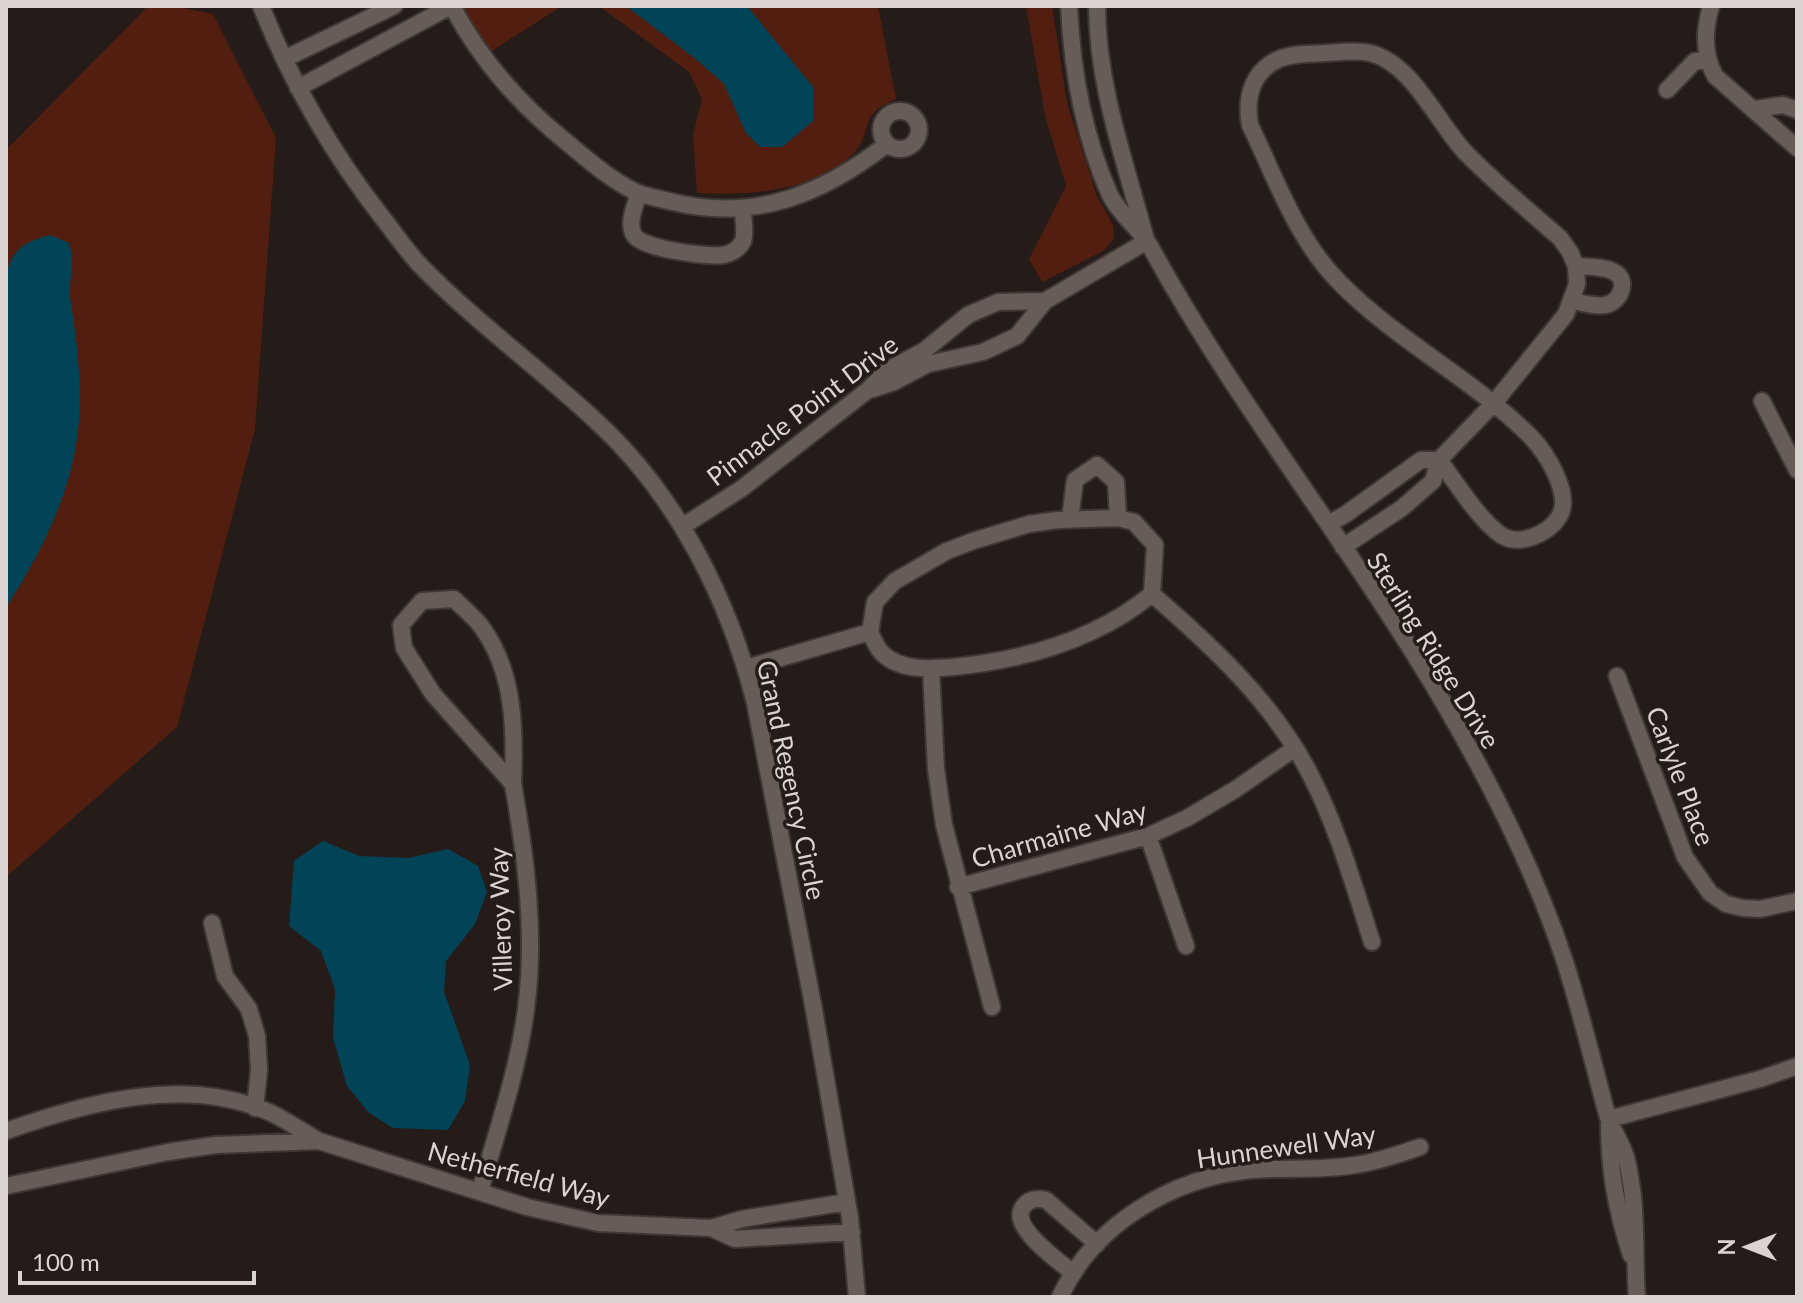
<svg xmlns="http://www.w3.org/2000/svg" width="1803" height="1303" viewBox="0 0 1803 1303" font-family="Lato,sans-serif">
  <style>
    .green { fill: #521e0f }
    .water { fill: #024457 }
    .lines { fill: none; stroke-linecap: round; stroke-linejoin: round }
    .minor-casing { stroke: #3f3735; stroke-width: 20 }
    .minor { stroke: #685c58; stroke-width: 16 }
    .labels { text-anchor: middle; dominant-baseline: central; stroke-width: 7; stroke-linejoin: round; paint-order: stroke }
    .street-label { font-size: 26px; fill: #dbd3d1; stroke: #251b18 }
  </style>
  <rect width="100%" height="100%" fill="#251b18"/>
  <path class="green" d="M 148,6 L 173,6 L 213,14 L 276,138 L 255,429 L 177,727 L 6,877 L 6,150 Z
    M 462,6 L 562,6 L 490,52 Z
    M 599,6 L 878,6 L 896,99 C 855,116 876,131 852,155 C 813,192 747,196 697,193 L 693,135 L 702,99 L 689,72 Z
    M 1026,6 L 1052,6 L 1067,103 L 1097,196 L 1113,225 L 1114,239 L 1103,251 L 1042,282 L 1029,259 L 1066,186 L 1045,116 Z"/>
  <path class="water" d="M 626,6 L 747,6 L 813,87 L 813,121 L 782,147 L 760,147 L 746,133 L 724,84 L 697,60 Z
    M 50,235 L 69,243 C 76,266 67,282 71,304 C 78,349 84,399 76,445 C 66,505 38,557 6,608 L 6,275 C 13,248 24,242 50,235 Z
    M 323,841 L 359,856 L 408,858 L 448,849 L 478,866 L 487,892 L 475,924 L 446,961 L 444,992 L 470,1065 L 465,1101 L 448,1130 L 393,1128 L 369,1113 L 347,1086 L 333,1038 L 335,989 L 321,951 L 289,926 L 294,861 Z"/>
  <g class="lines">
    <defs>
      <path id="minor" d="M 261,6 C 292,84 333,155 385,221 C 396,235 407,251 419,264 C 474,321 538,367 596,421 C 676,494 729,599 755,703 L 814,1010 L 850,1218 L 857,1297
        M 452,6 C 480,59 517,102 564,140 C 587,159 610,180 638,193 C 649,197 662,199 673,202 C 755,222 823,194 887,144
        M 1069,6 C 1072,70 1084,137 1110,195 C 1119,214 1139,228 1150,246 C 1241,413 1364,561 1457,726 C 1499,800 1538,880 1565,962 C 1581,1012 1593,1063 1607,1114 C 1611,1128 1620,1140 1625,1154 C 1629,1165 1630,1178 1632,1189 C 1637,1225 1634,1261 1637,1297
        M 1097,6 C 1097,85 1125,161 1145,236
        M 1711,6 C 1704,31 1703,53 1715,76 L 1797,148
        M 284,59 L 394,6
        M 298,88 L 451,6
        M 1667,90 L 1695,61 L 1707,61
        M 1755,109 L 1783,105 L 1797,110
        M881 130a19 19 0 1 1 38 0a19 19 0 1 1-38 0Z
        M 639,193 C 635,206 627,223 634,235 C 642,249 707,257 723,255 C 731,254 740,248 743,241 C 746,233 743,218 743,209
        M 1573,301 C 1583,303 1595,307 1605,305 C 1620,303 1630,280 1614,272 C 1604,266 1587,267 1576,266
        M 873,389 L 894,382 L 928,364 L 983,352 L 1017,336 L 1045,301 L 1147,241
        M 1762,401 L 1797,470
        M 1070,519 L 1075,480 L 1097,465 L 1116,482 L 1118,518
        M 1328,524 L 1346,514 L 1421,460 L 1439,460
        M 683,526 L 741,489 L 868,390 L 886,371 L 925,350 L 968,315 L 998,302 L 1045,301
        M 1343,547 L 1402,508 L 1433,481 L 1439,460 L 1494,403 L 1566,314 L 1577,284 L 1576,266 L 1570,252 L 1560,238 C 1528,210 1495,183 1465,152 C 1437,122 1412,63 1370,53 C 1356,50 1341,52 1327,53 C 1311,54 1294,53 1279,59 C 1252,71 1245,98 1250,125 C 1276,179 1297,240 1340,283 C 1397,341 1472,378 1530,436 C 1546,452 1573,495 1559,517 C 1548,534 1519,547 1501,535 C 1478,519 1456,482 1439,460
        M 1152,594 C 1212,646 1274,703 1311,776 C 1338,829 1354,886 1372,942
        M 454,599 C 462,607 473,616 481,626 C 515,672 515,730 513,784 L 433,694 L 404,648 L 401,625 L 422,601 Z
        M 870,632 L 875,602 L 895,581 L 947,551 L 973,541 L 1029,524 L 1058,520 L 1118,518 L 1134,522 L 1155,545 L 1152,594
        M 870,632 C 873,639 877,648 882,653 C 900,671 930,669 953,667 C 1023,660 1096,640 1152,594
        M 746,668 L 870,632
        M 931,669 L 936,769 L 944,825 L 992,1007
        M 1617,676 L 1685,857 L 1710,893 L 1726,904 L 1743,908 L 1760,909 L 1797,901
        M 1148,836 L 1186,946
        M 958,887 L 1148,836 L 1187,818 L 1236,789 L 1295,748
        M 212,923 L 225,976 L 249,1009 L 257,1036 L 259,1070 L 255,1108
        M 1609,1119 L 1760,1079 L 1797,1066
        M 1609,1125 C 1609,1169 1617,1213 1631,1255
        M 6,1131 C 88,1102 187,1075 271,1113 C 288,1121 303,1132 319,1141 L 215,1145 L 168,1152 L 6,1186
        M 319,1141 L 527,1207 L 598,1223 L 711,1228 L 742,1219 L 847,1202
        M 480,1191 C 497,1131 518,1071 526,1009 C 536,934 526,858 513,784
        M 711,1228 L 735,1239 L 852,1232
        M 1073,1273 C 1059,1261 1009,1227 1023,1207 C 1029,1198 1037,1198 1046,1200 L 1097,1244
        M 1060,1297 C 1094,1224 1172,1178 1251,1170 C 1285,1167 1321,1171 1355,1165 C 1378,1162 1399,1154 1420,1147"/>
    </defs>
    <use href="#minor" class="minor-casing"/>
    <use href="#minor" class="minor"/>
  </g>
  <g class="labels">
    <g class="street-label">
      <text transform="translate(802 410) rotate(-37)">Pinnacle Point Drive</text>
      <text transform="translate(1434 650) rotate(58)">Sterling Ridge Drive</text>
      <text transform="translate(1681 776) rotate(69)">Carlyle Place</text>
      <text transform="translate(792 780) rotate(78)">Grand Regency Circle</text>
      <text transform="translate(1059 834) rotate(-16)">Charmaine Way</text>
      <text transform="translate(500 919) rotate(-92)">Villeroy Way</text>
      <text transform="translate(1286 1146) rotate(-8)">Hunnewell Way</text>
      <text transform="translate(519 1174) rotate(15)">Netherfield Way</text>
    </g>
  </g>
  <rect width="1803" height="1303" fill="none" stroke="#dbd3d1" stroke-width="16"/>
  <g transform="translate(1747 1247) rotate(270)" stroke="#251b18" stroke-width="6" paint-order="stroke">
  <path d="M0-6L14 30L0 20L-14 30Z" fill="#dbd3d1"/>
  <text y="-12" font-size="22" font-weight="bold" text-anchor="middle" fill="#dbd3d1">N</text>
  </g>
  <path d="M20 1271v12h234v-12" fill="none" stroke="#dbd3d1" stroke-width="4"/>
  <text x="32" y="1271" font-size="24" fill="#dbd3d1" stroke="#251b18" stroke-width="6" paint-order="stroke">100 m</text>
</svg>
